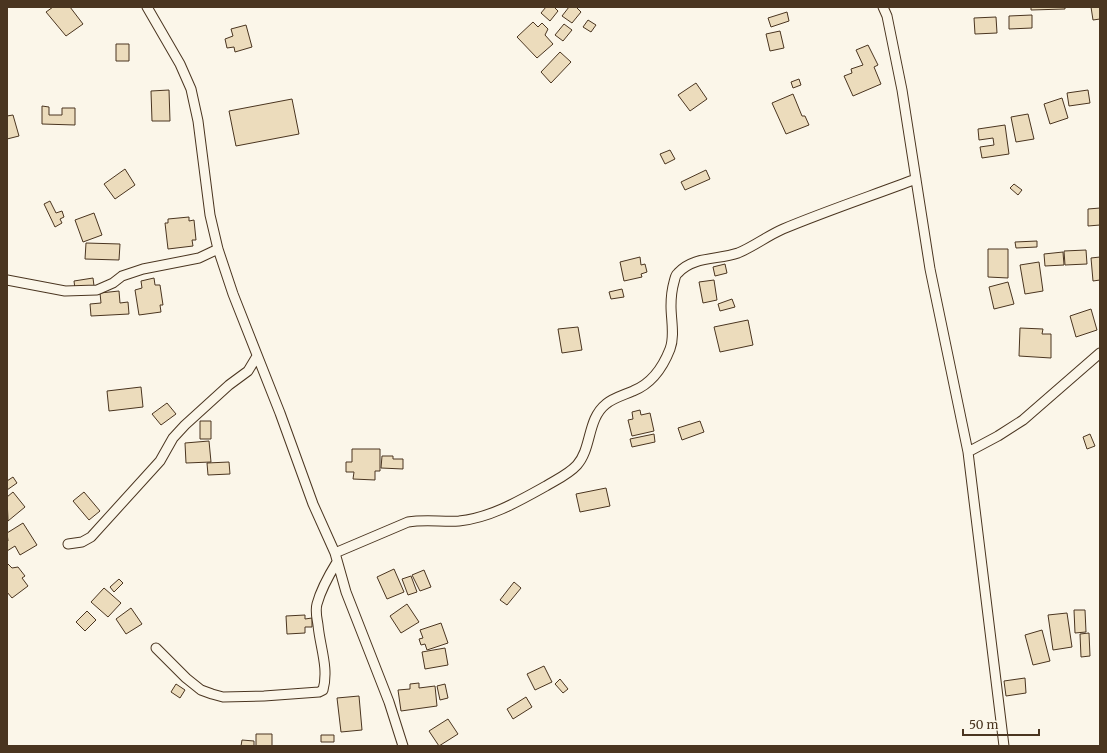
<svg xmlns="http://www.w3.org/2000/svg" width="1107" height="753" viewBox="0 0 1107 753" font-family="Merriweather,serif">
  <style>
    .building { fill: #ecdcbc; stroke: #4a3520 }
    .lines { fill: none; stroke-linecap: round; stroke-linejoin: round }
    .street-casing { stroke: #4a3520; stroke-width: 11 }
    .street { stroke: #fbf6e9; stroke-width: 9 }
  </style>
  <rect width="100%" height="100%" fill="#fbf6e9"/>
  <path class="building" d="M 53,7 L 70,7 L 83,24 L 66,36 L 46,12 Z
    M 546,7 L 554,7 L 558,11 L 550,21 L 541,13 Z
    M 569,7 L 576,7 L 581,12 L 572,23 L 562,16 Z
    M 1031,7 L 1065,7 L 1065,9 L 1031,10 Z
    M 1091,7 L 1100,7 L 1100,19 L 1093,20 Z
    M 787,12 L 789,21 L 771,27 L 768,18 Z
    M 1032,15 L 1032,28 L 1009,29 L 1009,16 Z
    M 996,17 L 997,33 L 975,34 L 974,18 Z
    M 588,20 L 596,25 L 591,32 L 583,27 Z
    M 533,22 L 538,27 L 542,23 L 548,29 L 545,35 L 553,44 L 537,58 L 517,37 Z
    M 564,24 L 572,30 L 563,41 L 555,35 Z
    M 246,25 L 252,47 L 235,52 L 234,47 L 227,48 L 225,39 L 233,36 L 231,29 Z
    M 780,31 L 784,48 L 770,51 L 766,34 Z
    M 116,44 L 129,44 L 129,61 L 116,61 Z
    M 868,45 L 878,65 L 874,67 L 881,84 L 853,96 L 844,76 L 852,73 L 851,69 L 863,65 L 856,50 Z
    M 560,52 L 571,62 L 551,83 L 541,72 Z
    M 799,79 L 801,85 L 793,88 L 791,82 Z
    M 696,83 L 707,99 L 690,111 L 678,95 Z
    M 169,90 L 170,121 L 152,121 L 151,91 Z
    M 1088,90 L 1090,103 L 1069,106 L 1067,93 Z
    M 793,94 L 802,116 L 805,116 L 809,125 L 786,134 L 772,103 Z
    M 1062,98 L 1068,118 L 1050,124 L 1044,104 Z
    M 292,99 L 299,134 L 236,146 L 229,111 Z
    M 42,106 L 49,107 L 49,115 L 62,115 L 62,108 L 75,108 L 75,125 L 42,124 Z
    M 1028,114 L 1034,139 L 1016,142 L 1011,117 Z
    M 13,115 L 19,136 L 7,139 L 7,116 Z
    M 1005,125 L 1009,154 L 982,158 L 980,147 L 994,145 L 993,138 L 979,140 L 978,129 Z
    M 670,150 L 675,159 L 665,164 L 660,154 Z
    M 125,169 L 135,185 L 115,199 L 104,184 Z
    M 706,170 L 710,179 L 685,190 L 681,182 Z
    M 1014,184 L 1022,190 L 1018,195 L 1010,188 Z
    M 50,201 L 56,213 L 62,211 L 64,217 L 60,219 L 62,223 L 55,227 L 44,204 Z
    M 1100,208 L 1100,225 L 1088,226 L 1088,209 Z
    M 94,213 L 102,235 L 83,242 L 75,220 Z
    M 189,217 L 189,221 L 194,220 L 196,240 L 192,240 L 193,246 L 168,249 L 165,223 L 168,223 L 168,219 Z
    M 1037,241 L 1037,247 L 1016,248 L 1015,242 Z
    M 86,243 L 120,244 L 119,260 L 85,259 Z
    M 988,249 L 1008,249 L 1008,278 L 988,277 Z
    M 1086,250 L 1087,264 L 1065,265 L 1064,251 Z
    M 1063,252 L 1064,265 L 1045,266 L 1044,254 Z
    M 640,257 L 641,265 L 645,264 L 647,272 L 641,274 L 642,277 L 624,281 L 620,262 Z
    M 1100,257 L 1100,280 L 1093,281 L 1091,258 Z
    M 1039,262 L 1043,291 L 1025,294 L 1020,265 Z
    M 725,264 L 727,273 L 715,276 L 713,267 Z
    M 93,278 L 94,286 L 75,289 L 74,281 Z
    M 154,278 L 155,285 L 160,285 L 163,305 L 160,305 L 161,312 L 139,315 L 135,290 L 142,288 L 141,281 Z
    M 714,280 L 717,300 L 703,303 L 699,282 Z
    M 1008,282 L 1014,304 L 994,309 L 989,287 Z
    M 622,289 L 624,297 L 611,299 L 609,292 Z
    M 119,291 L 120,303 L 128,302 L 129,314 L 91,316 L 90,304 L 101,303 L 100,293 Z
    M 732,299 L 735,307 L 720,311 L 718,304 Z
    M 1091,309 L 1097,330 L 1076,337 L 1070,316 Z
    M 748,320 L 753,345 L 720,352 L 714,327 Z
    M 578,327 L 582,350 L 562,353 L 558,329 Z
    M 1020,328 L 1043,329 L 1042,334 L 1051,334 L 1051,358 L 1019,356 Z
    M 141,387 L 143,407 L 109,411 L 107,391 Z
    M 167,403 L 176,414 L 161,425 L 152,414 Z
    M 640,410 L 641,415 L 650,413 L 654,431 L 632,436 L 628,420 L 633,419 L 632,412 Z
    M 200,421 L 211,421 L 211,439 L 200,439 Z
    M 700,421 L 704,432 L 682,440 L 678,428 Z
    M 654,434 L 655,442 L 632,447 L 630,439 Z
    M 1090,434 L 1095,446 L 1087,449 L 1083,437 Z
    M 209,441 L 211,462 L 186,463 L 185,443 Z
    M 352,449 L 380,449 L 380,471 L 375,471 L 375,480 L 353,479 L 354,472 L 346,472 L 346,462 L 352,462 Z
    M 382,456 L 393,456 L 393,459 L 403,459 L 403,469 L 381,468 Z
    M 229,462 L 230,474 L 208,475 L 207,463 Z
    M 13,477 L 17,483 L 7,490 L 7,481 Z
    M 606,488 L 610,506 L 580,512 L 576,494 Z
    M 13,492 L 25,507 L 8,521 L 7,497 Z
    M 84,492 L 100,511 L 89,520 L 73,501 Z
    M 23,523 L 37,545 L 20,555 L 15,546 L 7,551 L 7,542 L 8,541 L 7,533 Z
    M 7,563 L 12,568 L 18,567 L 25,576 L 22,578 L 28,586 L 12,598 L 7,592 Z
    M 394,569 L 404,592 L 387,599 L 377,577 Z
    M 424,570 L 431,587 L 420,591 L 412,575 Z
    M 411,576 L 417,592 L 408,595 L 402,579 Z
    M 119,579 L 123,583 L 114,592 L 110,587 Z
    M 514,582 L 521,588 L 507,605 L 500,600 Z
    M 104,588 L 121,603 L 108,617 L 91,602 Z
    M 407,604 L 419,622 L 401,633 L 390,616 Z
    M 131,608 L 142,624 L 126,634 L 116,619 Z
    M 1074,610 L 1085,610 L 1086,632 L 1075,633 Z
    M 87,611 L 96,620 L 85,631 L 76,622 Z
    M 1067,613 L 1072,647 L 1053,650 L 1048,615 Z
    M 305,615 L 305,619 L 312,618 L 312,627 L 305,627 L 305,633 L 287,634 L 286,616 Z
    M 441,623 L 448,643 L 427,650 L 425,644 L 421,645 L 419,639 L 423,638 L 420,630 Z
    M 1042,630 L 1050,661 L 1033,665 L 1025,635 Z
    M 1089,633 L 1090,656 L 1081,657 L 1080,634 Z
    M 445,648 L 448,665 L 425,669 L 422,652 Z
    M 544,666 L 552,682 L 535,690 L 527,674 Z
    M 1025,678 L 1026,693 L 1006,696 L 1004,681 Z
    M 560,679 L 568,689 L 563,693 L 555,684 Z
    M 419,683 L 419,688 L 435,686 L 437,706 L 401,711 L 398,690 L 410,689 L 410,684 Z
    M 176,684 L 185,690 L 180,698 L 171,692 Z
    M 445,684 L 448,698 L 440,700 L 437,686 Z
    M 359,696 L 362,730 L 341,732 L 337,698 Z
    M 526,697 L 532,707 L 513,719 L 507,709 Z
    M 448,719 L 458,734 L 439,746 L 429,731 Z
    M 256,734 L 272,734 L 272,746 L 256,746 Z
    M 321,735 L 334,735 L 334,742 L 321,742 Z
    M 242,740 L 254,741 L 254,746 L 241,746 Z"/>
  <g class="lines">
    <defs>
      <path id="street" d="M 147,7 L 180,64 L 191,89 L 198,121 L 210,215 L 218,249 L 233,294 L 280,413 L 313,504 L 335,553 L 346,592 L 389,702 L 403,746
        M 883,7 L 887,16 L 902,90 L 930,269 L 968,452 L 1004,746
        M 7,280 L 65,291 L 97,290 L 113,283 L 122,276 L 143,269 L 199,258 L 218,249
        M 968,452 L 998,436 L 1023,420 L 1100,353
        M 68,544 L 82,542 L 91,537 L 160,461 L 173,438 L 185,425 L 229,385 L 248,371 L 257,356
        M 335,553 L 408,522 C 425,519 442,522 459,521 C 490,518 519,501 546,486 C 556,480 569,474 577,465 C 592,448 587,419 606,404 C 613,398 624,395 633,391 C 651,384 663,367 670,349 C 675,336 671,320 671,306 C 671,298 672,289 674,282 C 675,279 675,275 678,273 C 693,256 718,260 738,253 C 753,247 767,236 783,229 C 826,211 871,196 916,179
        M 156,648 L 186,678 L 201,690 L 212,694 L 223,697 L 264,696 L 319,692 L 323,690 C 329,668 320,647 318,625 C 317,618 315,611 317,604 C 321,589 329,575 337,562"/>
    </defs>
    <use href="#street" class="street-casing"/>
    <use href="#street" class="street"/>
  </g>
  <rect width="1107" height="753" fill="none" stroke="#4a3520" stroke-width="16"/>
  <path d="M963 729v6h76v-6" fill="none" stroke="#4a3520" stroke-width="2"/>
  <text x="969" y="729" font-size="12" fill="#4a3520" stroke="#fbf6e9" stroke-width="3" paint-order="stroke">50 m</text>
</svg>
